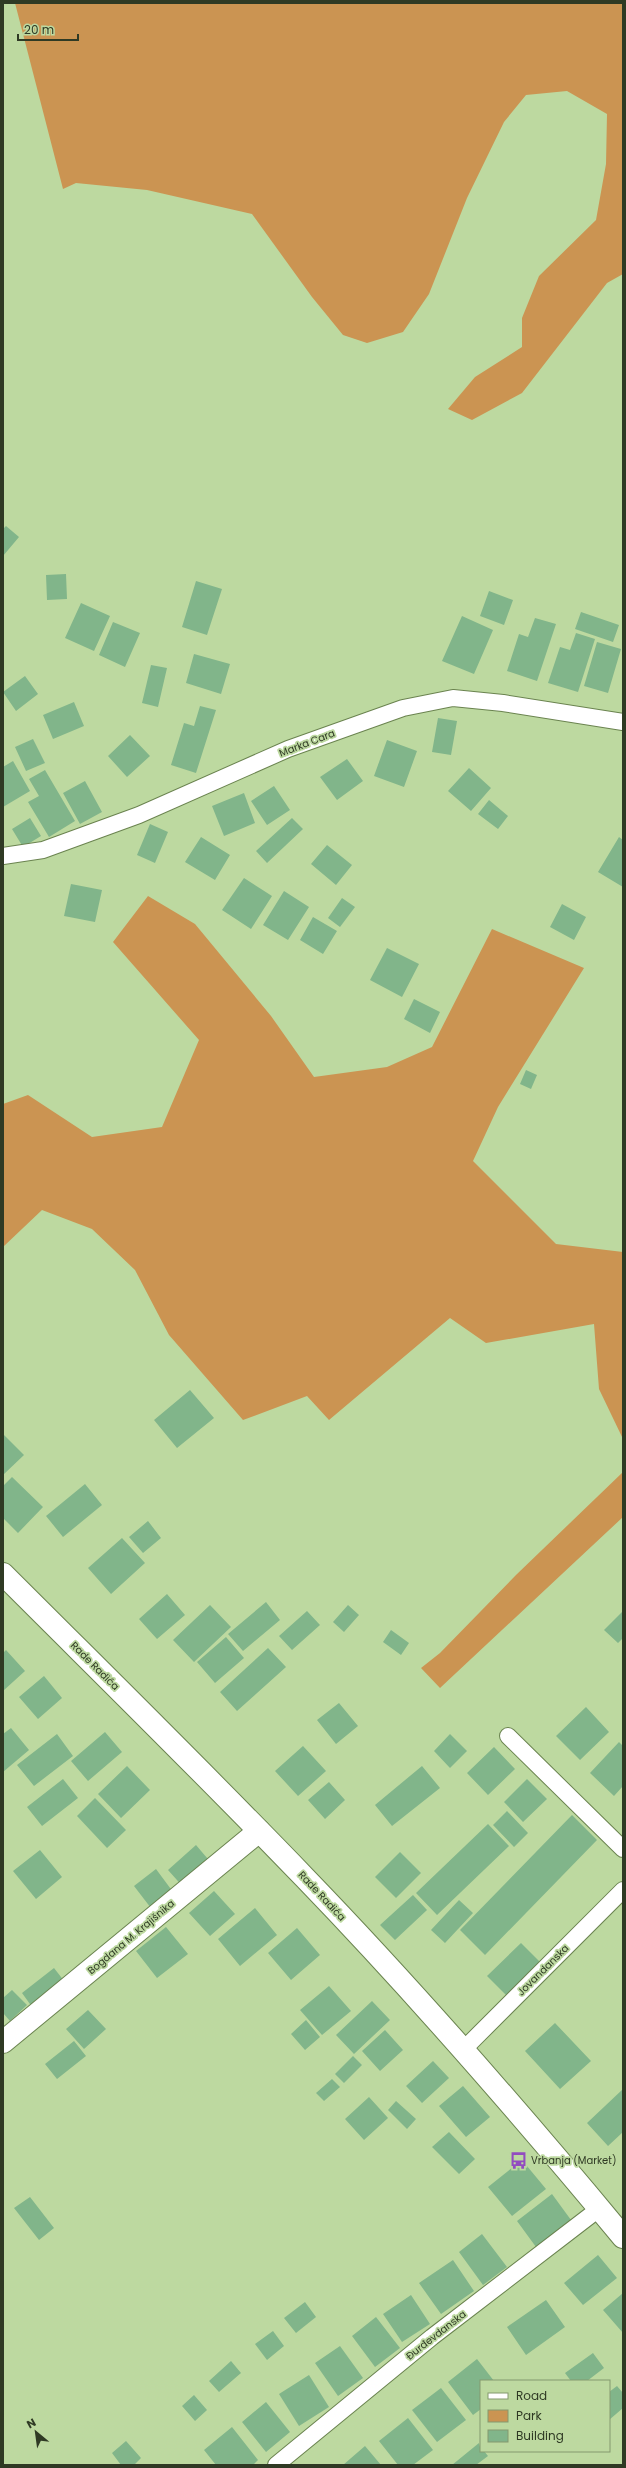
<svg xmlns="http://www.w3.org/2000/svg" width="626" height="2468" viewBox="0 0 626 2468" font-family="Poppins,sans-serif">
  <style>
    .green { fill: #cb9452 }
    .building { fill: #81b58a }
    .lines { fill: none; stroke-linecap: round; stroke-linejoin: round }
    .street-casing { stroke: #6a834f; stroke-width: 18 }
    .secondary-casing { stroke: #6a834f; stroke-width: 24 }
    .primary-casing { stroke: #6a834f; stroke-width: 24 }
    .street { stroke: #fff; stroke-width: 16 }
    .secondary { stroke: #fff; stroke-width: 22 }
    .primary { stroke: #fff; stroke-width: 22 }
    .labels { text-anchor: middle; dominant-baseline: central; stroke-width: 3.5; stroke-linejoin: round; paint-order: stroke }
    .street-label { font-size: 10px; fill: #2f3a24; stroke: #bdd9a0 }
    .poi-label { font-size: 10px; fill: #2f3a24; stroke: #bdd9a0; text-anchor: start }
  </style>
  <rect width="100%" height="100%" fill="#bdd9a0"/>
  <path class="green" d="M 15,3 L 623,3 L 623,274 L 607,283 L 522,393 L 472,420 L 448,409 L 475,377 L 522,347 L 522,318 L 539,276 L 596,220 L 606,164 L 607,114 L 567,91 L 526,95 L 504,122 L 467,198 L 429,294 L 403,332 L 367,343 L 343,335 L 312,297 L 252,214 L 147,190 L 76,183 L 63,189 Z
    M 148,896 L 195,924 L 271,1016 L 314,1077 L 387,1067 L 432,1047 L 492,929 L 584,968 L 498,1107 L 473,1161 L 556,1244 L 623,1252 L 623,1439 L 599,1389 L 594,1324 L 486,1343 L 450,1318 L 329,1420 L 307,1396 L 243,1420 L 169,1335 L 135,1270 L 92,1229 L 42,1210 L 3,1247 L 3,1104 L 28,1095 L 92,1137 L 162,1127 L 199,1040 L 113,942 Z
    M 623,1472 L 623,1517 L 440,1688 L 421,1668 L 440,1653 L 516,1575 Z"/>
  <path class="building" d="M 6,526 L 19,537 L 3,556 L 3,529 Z
    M 66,574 L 67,599 L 47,600 L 46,575 Z
    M 196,581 L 222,589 L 207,635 L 182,627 Z
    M 489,591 L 513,600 L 504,625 L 480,616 Z
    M 81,603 L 110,616 L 94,651 L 65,638 Z
    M 581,612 L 619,625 L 613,642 L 575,629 Z
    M 462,616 L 493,630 L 474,674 L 442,661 Z
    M 535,618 L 556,624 L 537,681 L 507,671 L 519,634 L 528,637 Z
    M 113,622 L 140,633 L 125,667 L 99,655 Z
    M 576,633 L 595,639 L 578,692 L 548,683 L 560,647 L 570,650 Z
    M 597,642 L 621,649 L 608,693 L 584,686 Z
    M 194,654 L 230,664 L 221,694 L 186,683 Z
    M 151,665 L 167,668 L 158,707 L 142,703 Z
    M 25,676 L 38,694 L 16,711 L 3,692 Z
    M 74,702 L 84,726 L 53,739 L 43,715 Z
    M 200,706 L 216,710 L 196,773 L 171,765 L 184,723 L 194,726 Z
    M 438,718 L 457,721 L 451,755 L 432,752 Z
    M 130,735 L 150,756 L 127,777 L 108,756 Z
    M 33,739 L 45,763 L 26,771 L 15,747 Z
    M 387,740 L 417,751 L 404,787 L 374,776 Z
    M 347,759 L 363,781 L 337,800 L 320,777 Z
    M 13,761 L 30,791 L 3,807 L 3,767 Z
    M 469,768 L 491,788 L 471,811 L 448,791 Z
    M 45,770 L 75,821 L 49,837 L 28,802 L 39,796 L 29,779 Z
    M 85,781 L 102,812 L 80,824 L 63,793 Z
    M 274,786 L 290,810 L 267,825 L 251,801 Z
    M 244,793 L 255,823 L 224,836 L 212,806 Z
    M 489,800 L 508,816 L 498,829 L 478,814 Z
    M 30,818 L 41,836 L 23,847 L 12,829 Z
    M 292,818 L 303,829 L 267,863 L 256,851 Z
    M 150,824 L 168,832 L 155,863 L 137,855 Z
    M 201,837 L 230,855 L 215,880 L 185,862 Z
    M 619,837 L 623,840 L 623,887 L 598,872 Z
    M 327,845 L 352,865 L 336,885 L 311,864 Z
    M 244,878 L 272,896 L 251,929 L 222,910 Z
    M 71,884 L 102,890 L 95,922 L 64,916 Z
    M 284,891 L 309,907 L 288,940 L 263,925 Z
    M 342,898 L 355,907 L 340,927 L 328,918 Z
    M 562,904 L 586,917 L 574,940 L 550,927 Z
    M 313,917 L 337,931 L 323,954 L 300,940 Z
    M 387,948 L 419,964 L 402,997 L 370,980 Z
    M 414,999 L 440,1012 L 430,1033 L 404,1019 Z
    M 526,1070 L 537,1075 L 531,1089 L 520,1084 Z
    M 190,1390 L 214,1418 L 177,1448 L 154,1420 Z
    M 3,1434 L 24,1455 L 3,1475 Z
    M 12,1477 L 43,1507 L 18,1533 L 3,1518 L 3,1486 Z
    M 85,1484 L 102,1505 L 63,1537 L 46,1516 Z
    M 148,1521 L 161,1538 L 143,1553 L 129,1537 Z
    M 122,1538 L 145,1563 L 111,1594 L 88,1568 Z
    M 167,1594 L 185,1615 L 157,1639 L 139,1619 Z
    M 266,1602 L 280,1620 L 243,1651 L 228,1634 Z
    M 210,1605 L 231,1627 L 194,1662 L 173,1640 Z
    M 348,1605 L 359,1615 L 344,1632 L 333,1622 Z
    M 307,1611 L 320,1625 L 292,1650 L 279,1636 Z
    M 623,1611 L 623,1638 L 618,1643 L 604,1630 Z
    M 391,1630 L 409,1643 L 401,1655 L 383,1642 Z
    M 226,1637 L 244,1658 L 215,1683 L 197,1662 Z
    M 268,1648 L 286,1667 L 237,1711 L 220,1692 Z
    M 6,1650 L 25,1671 L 3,1691 L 3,1653 Z
    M 44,1676 L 62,1698 L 38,1719 L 19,1697 Z
    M 339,1703 L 358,1726 L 336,1744 L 317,1720 Z
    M 586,1707 L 609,1732 L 580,1760 L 556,1736 Z
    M 11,1728 L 29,1750 L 3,1772 L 3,1734 Z
    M 105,1732 L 122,1752 L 88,1781 L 71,1761 Z
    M 57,1734 L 73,1756 L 34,1786 L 17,1765 Z
    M 450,1734 L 467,1751 L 450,1768 L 434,1751 Z
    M 619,1742 L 623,1746 L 623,1786 L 614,1796 L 590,1773 Z
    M 303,1746 L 326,1771 L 298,1796 L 275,1771 Z
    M 494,1747 L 515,1769 L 488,1795 L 467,1773 Z
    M 127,1766 L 150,1790 L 121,1818 L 98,1794 Z
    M 422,1766 L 440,1788 L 392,1826 L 375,1805 Z
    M 63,1779 L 78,1798 L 42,1826 L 27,1807 Z
    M 527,1779 L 547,1799 L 523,1822 L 504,1802 Z
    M 329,1782 L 345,1800 L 325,1819 L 308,1800 Z
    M 95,1798 L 126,1830 L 107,1848 L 77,1816 Z
    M 507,1811 L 528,1833 L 514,1847 L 493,1825 Z
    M 572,1815 L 597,1840 L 485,1955 L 460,1930 Z
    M 488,1824 L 509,1846 L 437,1915 L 416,1893 Z
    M 196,1845 L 213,1865 L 185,1889 L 168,1870 Z
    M 40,1850 L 62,1877 L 36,1899 L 13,1871 Z
    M 400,1852 L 421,1873 L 396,1898 L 375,1877 Z
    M 156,1869 L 176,1896 L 154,1912 L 134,1886 Z
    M 214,1891 L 235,1914 L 210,1936 L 189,1913 Z
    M 413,1895 L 427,1910 L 395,1940 L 380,1925 Z
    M 459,1900 L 473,1913 L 445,1943 L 431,1930 Z
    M 255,1908 L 277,1935 L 240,1966 L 218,1939 Z
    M 166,1927 L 188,1954 L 157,1978 L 136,1951 Z
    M 297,1928 L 320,1955 L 291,1980 L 268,1953 Z
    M 521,1943 L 543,1965 L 509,1998 L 487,1976 Z
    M 54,1968 L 68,1986 L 35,2011 L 22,1993 Z
    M 329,1986 L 351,2011 L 322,2035 L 300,2010 Z
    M 12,1990 L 27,2005 L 10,2021 L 3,2013 L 3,1998 Z
    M 372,2001 L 390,2020 L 354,2054 L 336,2035 Z
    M 88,2010 L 106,2029 L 84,2049 L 66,2029 Z
    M 306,2020 L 320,2037 L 305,2050 L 291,2034 Z
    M 555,2023 L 591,2061 L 560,2089 L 525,2051 Z
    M 385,2030 L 403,2050 L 380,2071 L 362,2051 Z
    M 74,2041 L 86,2056 L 57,2079 L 45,2064 Z
    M 353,2056 L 362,2065 L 344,2083 L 335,2074 Z
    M 433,2061 L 449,2078 L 422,2103 L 406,2086 Z
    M 332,2079 L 340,2087 L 324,2101 L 316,2093 Z
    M 463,2086 L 490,2117 L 466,2137 L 439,2106 Z
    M 623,2089 L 623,2132 L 608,2146 L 587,2123 Z
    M 369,2097 L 388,2118 L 364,2140 L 345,2119 Z
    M 396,2101 L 416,2119 L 407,2129 L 388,2110 Z
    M 449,2132 L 475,2159 L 459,2174 L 432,2147 Z
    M 522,2160 L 546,2189 L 512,2216 L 488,2187 Z
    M 552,2194 L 571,2220 L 536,2247 L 517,2221 Z
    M 30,2197 L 54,2228 L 39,2240 L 14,2208 Z
    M 482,2234 L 507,2267 L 483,2285 L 459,2252 Z
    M 598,2255 L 617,2278 L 583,2305 L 564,2283 Z
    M 453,2260 L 474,2291 L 441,2314 L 419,2283 Z
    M 623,2293 L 623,2333 L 603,2310 Z
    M 411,2295 L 430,2324 L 402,2342 L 383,2314 Z
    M 546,2300 L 565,2327 L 526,2355 L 507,2327 Z
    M 305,2302 L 316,2317 L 296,2333 L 284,2318 Z
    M 376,2317 L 400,2348 L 375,2367 L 352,2336 Z
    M 273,2331 L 284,2346 L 267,2360 L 255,2344 Z
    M 340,2346 L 363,2378 L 338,2396 L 315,2363 Z
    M 593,2353 L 604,2368 L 587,2381 L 571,2381 L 565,2373 Z
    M 477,2359 L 494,2381 L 481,2381 L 481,2409 L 473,2415 L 448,2382 Z
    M 231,2361 L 241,2373 L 219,2392 L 209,2381 Z
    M 309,2375 L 329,2407 L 299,2426 L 279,2394 Z
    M 617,2386 L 623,2393 L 623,2408 L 609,2420 L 609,2392 Z
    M 441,2388 L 466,2420 L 437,2442 L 412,2410 Z
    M 194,2395 L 207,2410 L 195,2421 L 182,2406 Z
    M 266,2402 L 290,2432 L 266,2452 L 242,2422 Z
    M 408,2418 L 433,2450 L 413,2465 L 398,2465 L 379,2441 Z
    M 232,2427 L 258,2460 L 253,2465 L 216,2465 L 204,2450 Z
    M 126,2441 L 141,2458 L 134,2465 L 121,2465 L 112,2453 Z
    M 479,2443 L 481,2451 L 484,2451 L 488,2456 L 476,2465 L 452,2465 Z
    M 365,2446 L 381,2465 L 343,2465 Z"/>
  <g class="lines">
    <defs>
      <path id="street" d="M 3,856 L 43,850 L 139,815 L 288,749 L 403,708 L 453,698 L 503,703 L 623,722
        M 508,1736 L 623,1849
        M 464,2049 L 623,1890
        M 276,2465 L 432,2337 L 600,2208"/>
      <path id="secondary" d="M 3,2042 L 259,1831"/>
      <path id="primary" d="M 3,1574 C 104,1675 206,1775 305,1878 C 416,1993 521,2114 623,2237"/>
    </defs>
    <use href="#street" class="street-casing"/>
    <use href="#secondary" class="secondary-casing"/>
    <use href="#primary" class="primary-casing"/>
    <use href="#street" class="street"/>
    <use href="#secondary" class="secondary"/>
    <use href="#primary" class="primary"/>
  </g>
  <defs>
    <symbol id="bus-bare" viewBox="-9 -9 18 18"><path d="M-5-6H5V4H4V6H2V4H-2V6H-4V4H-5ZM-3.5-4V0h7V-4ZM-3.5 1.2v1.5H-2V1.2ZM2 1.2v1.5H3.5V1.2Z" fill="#924cc0" stroke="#bdd9a0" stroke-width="2.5" paint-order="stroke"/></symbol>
  </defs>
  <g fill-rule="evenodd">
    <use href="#bus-bare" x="506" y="2148" width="25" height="25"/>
  </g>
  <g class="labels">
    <g class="street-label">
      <text transform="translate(307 743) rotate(-21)">Marka Cara</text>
      <text transform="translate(95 1666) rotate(45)">Rade Radića</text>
      <text transform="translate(322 1896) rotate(47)">Rade Radića</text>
      <text transform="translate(131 1937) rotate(-40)">Bogdana M. Krajišnika</text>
      <text transform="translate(543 1970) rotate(-45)">Jovandanska</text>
      <text transform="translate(436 2335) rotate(-38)">Đurđevdanska</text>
    </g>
    <g class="poi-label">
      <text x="531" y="2160">Vrbanja (Market)</text>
    </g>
  </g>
  <rect width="626" height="2468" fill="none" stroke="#2f3a24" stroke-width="8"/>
  <rect x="480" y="2380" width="130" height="72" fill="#bdd9a0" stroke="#84996e"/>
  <rect x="488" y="2393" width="20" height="6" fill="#ffffff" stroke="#84996e"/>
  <text x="516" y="2400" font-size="12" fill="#2f3a24">Road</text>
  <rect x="488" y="2410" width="20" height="12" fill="#cb9452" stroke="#84996e"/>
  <text x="516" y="2420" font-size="12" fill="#2f3a24">Park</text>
  <rect x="488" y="2430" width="20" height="12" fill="#81b58a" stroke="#84996e"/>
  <text x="516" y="2440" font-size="12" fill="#2f3a24">Building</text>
  <g transform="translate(36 2432) rotate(331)" stroke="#bdd9a0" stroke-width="3" paint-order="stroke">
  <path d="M0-3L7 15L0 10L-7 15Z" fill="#2f3a24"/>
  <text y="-6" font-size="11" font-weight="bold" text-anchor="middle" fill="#2f3a24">N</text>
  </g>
  <path d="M18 34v6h60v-6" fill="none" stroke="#2f3a24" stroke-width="2"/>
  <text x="24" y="34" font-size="12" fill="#2f3a24" stroke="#bdd9a0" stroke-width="3" paint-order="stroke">20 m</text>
</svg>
